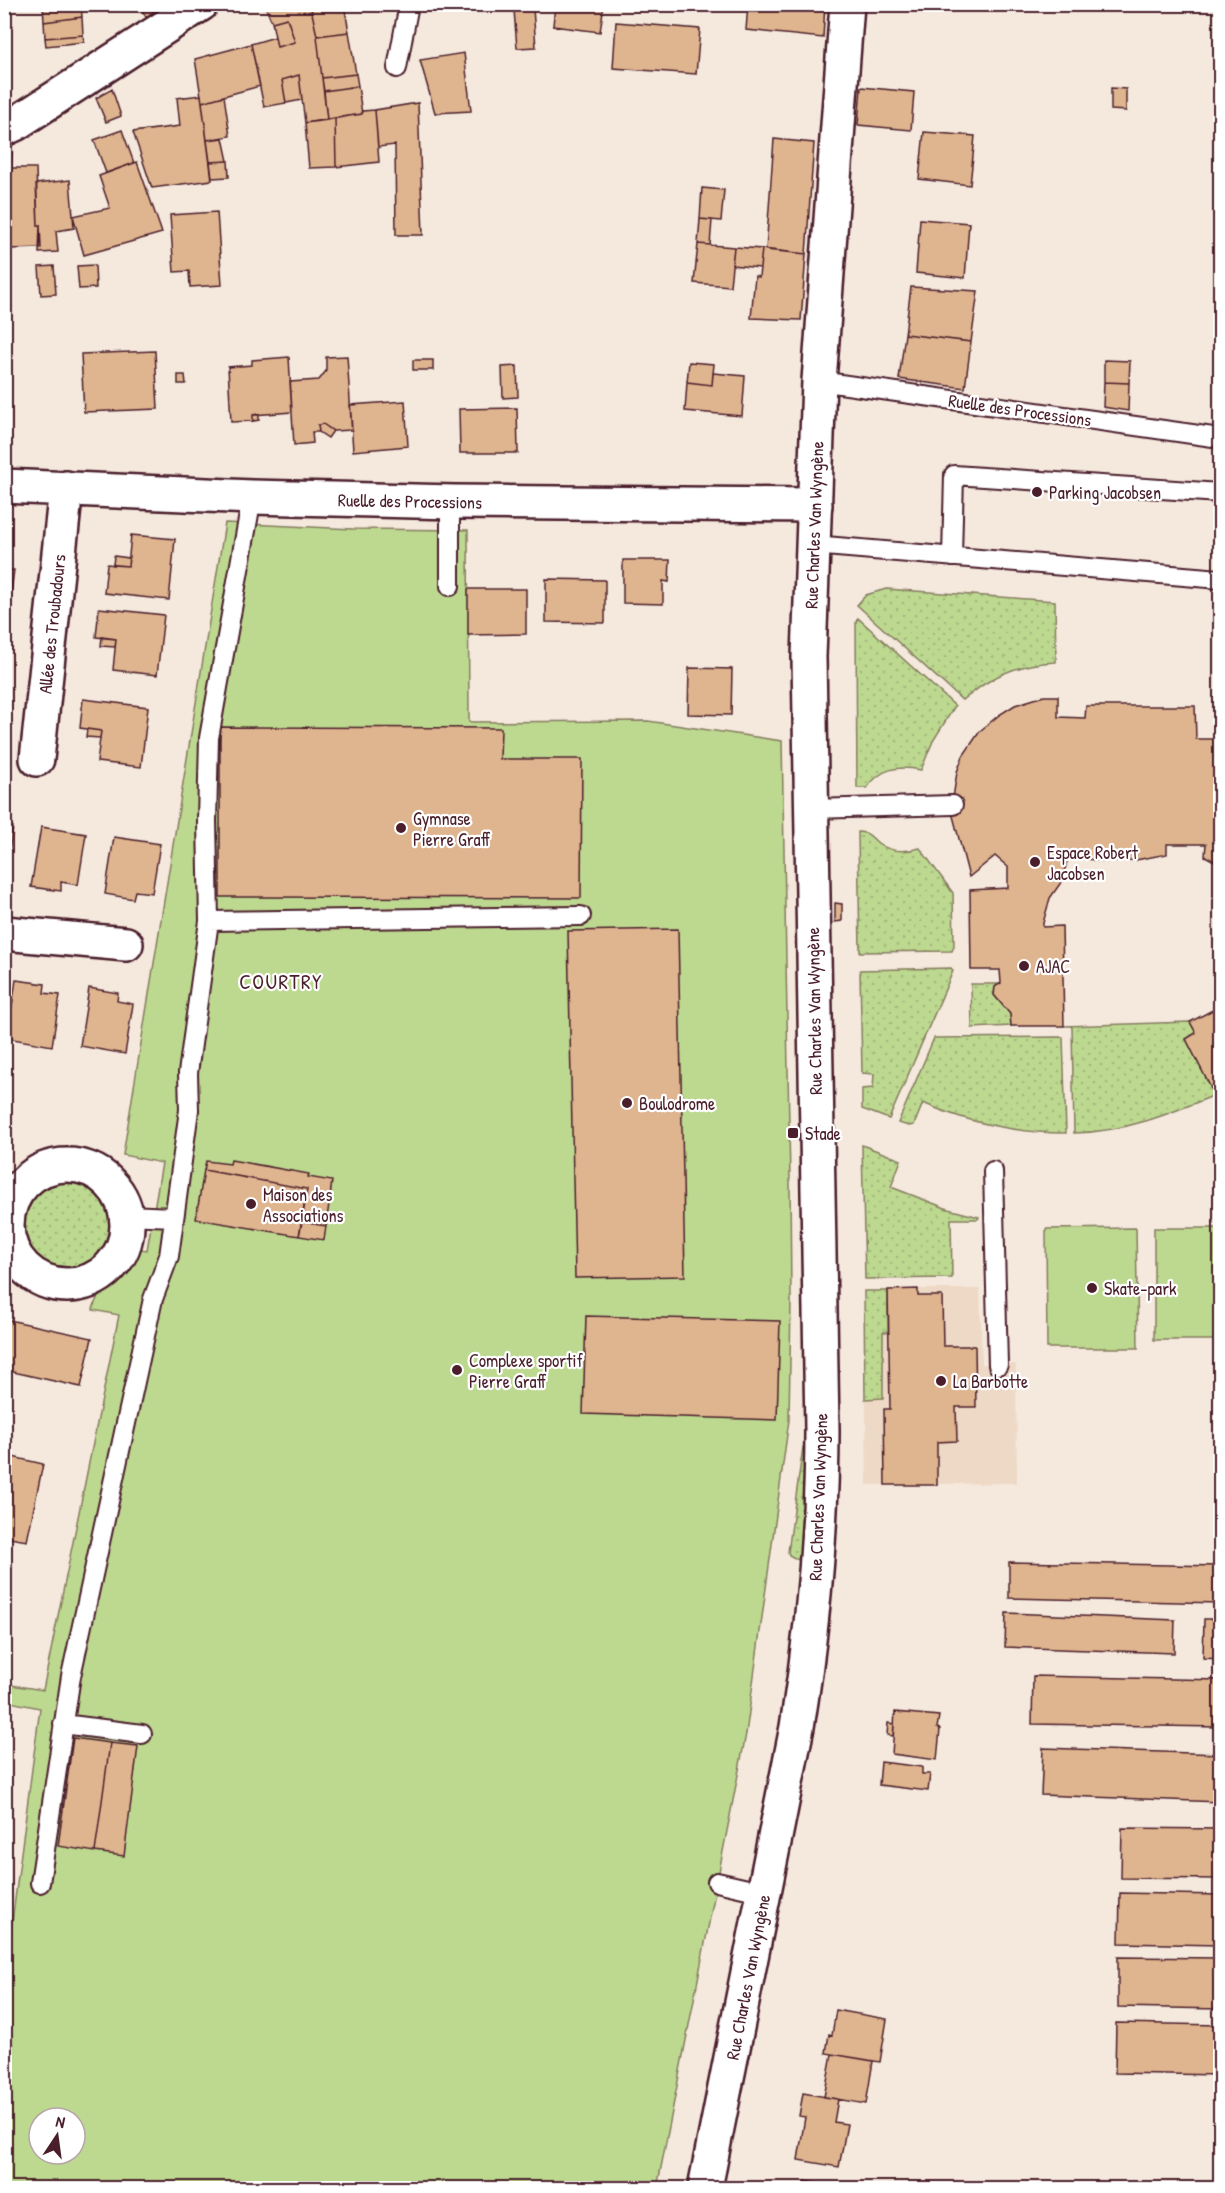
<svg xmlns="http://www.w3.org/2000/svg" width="1225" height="2193" viewBox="0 0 1225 2193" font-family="'Patrick Hand',sans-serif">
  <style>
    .built { fill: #eed9c6 }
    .grass { fill: url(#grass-dots); stroke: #847c5e; stroke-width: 1.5 }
    .green { fill: #bdd990; stroke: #847c5e; stroke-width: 1.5; fill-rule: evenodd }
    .building { fill: #dfb58f; stroke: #4a1f2b; stroke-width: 1.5 }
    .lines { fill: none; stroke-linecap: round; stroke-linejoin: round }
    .service-casing { stroke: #4a1f2b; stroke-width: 22 }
    .minor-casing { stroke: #4a1f2b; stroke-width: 38 }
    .tertiary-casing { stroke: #4a1f2b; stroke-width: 38 }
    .service { stroke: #fff; stroke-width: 18 }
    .minor { stroke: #fff; stroke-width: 33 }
    .tertiary { stroke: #fff; stroke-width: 33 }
    .poi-dot { fill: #4a1f2b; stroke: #fff; stroke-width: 2 }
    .labels { text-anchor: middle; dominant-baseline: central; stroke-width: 4.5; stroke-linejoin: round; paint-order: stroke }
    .street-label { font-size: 18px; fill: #4a1f2b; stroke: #fff }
    .poi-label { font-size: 18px; fill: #4a1f2b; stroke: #fff; text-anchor: start }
    .quarter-label { font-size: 21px; letter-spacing: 1.5px; fill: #4a1f2b; stroke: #fff }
  </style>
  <defs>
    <pattern id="grass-dots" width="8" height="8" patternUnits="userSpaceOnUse" patternTransform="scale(1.5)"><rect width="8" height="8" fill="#bdd990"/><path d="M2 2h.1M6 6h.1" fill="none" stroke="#a4ba7c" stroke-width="1.8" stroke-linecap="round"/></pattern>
  </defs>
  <rect width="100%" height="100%" fill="#f5e9dd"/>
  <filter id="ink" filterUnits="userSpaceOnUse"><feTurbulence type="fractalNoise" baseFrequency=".0167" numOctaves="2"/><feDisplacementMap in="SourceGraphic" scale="12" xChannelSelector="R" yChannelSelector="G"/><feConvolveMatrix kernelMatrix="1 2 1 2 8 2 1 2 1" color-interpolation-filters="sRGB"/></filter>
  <g filter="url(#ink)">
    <path class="built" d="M 918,1289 L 980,1289 L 982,1364 L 1016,1364 L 1017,1483 L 867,1485 L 864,1291 Z"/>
    <path class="grass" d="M 886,589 L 1055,601 L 1056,662 C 1032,663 1006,670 986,683 C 977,688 970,696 962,700 L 857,605 L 866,595 Z
      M 858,618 L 955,706 L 933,741 L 921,770 C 898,765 881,768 867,788 L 857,788 L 856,622 Z
      M 858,832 C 871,833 869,836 878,843 C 891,853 906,852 920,848 L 953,893 L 954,946 L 952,951 L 860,952 Z
      M 951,968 L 953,971 L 889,1119 L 862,1109 L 862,1089 L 873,1088 L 874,1074 L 862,1073 L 860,970 Z
      M 971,984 L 998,984 L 995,987 L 994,995 L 1010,1014 L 1011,1026 L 972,1028 Z
      M 1190,1022 L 1196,1033 L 1186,1039 L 1215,1095 C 1169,1114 1125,1132 1074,1133 L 1072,1028 L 1071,1026 L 1064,1026 Z
      M 1063,1037 L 1066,1133 C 1016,1133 969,1123 923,1103 L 914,1125 L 909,1126 L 898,1123 L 934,1038 Z
      M 862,1145 L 901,1160 L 891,1187 L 948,1209 L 979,1217 L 978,1219 L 951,1219 L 952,1278 L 865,1279 Z
      M23 1225a44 44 0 1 1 88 0a44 44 0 1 1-88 0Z
      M 864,1291 L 888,1291 L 888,1332 L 883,1332 L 883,1398 L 865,1399 Z
      M 803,1447 L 805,1447 L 805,1518 L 802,1562 L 789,1555 L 788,1552 Z"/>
    <path class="green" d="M 225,523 L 353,529 L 468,530 L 469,722 L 648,721 L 782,741 L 790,1181 L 791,1299 L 789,1420 L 746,1734 L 657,2188 L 5,2188 L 4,2078 L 9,1945 L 40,1708 L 5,1701 L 4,1684 L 43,1690 L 119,1315 L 93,1310 C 96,1293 107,1288 118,1277 C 126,1269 131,1259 135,1248 L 147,1250 L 162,1163 L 123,1155 ZM 39,2118 L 75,2118 L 75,2154 L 39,2154 Z
      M 1136,1228 L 1138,1348 L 1047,1348 L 1046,1229 Z
      M 1154,1228 L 1220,1228 L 1220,1340 L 1154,1340 Z"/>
    <path class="building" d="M 43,4 L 81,4 L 82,17 L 44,22 Z
      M 139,4 L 163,4 L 146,17 Z
      M 264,4 L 310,4 L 317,36 L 327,120 L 305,123 L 299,75 L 282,80 L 286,103 L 264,107 L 251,44 L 275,37 L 277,47 L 295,42 L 287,18 L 272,22 Z
      M 310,4 L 344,4 L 349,32 L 317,36 Z
      M 427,4 L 469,4 L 469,6 L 427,8 Z
      M 555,4 L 604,4 L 600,32 L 553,26 Z
      M 748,4 L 825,4 L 823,38 L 746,30 Z
      M 533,9 L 536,47 L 517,48 L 514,10 Z
      M 82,17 L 83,35 L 45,38 L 44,22 Z
      M 287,18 L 295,42 L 277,47 L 272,22 Z
      M 616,22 L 700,29 L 696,74 L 613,68 Z
      M 349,32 L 356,74 L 322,78 L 317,36 Z
      M 83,35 L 84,42 L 46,46 L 45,38 Z
      M 251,44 L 260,86 L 202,102 L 195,59 Z
      M 464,53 L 471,111 L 435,113 L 420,60 Z
      M 356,74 L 358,86 L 324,91 L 322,78 Z
      M 299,75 L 302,100 L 286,103 L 282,80 Z
      M 358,86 L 362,114 L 327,120 L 324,91 Z
      M 861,87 L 914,92 L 911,130 L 858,125 Z
      M 1111,88 L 1126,89 L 1126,111 L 1111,110 Z
      M 112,89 L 121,116 L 106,122 L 96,98 Z
      M 201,95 L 212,180 L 152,188 L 133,132 L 180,126 L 177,98 Z
      M 224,96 L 230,136 L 207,140 L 202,102 Z
      M 418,103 L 423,235 L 396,235 L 395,145 L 378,147 L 375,110 Z
      M 375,110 L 379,162 L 336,167 L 335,118 L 362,114 L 362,111 Z
      M 335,118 L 336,167 L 309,168 L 305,123 Z
      M 122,130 L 134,163 L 106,173 L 94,140 Z
      M 924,132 L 975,136 L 970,185 L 919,179 Z
      M 223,138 L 228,161 L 210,162 L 207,140 Z
      M 774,139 L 814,143 L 806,254 L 766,250 Z
      M 12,152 L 9,224 L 4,224 L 4,154 Z
      M 228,161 L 229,177 L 212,178 L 210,162 Z
      M 137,162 L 162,233 L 84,255 L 73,216 L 110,208 L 99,176 Z
      M 11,168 L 36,168 L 38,226 L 40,225 L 41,248 L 9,249 Z
      M 70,180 L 74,228 L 56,231 L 58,252 L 39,253 L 40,225 L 38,226 L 36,184 Z
      M 702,188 L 724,190 L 721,221 L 700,219 Z
      M 217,212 L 222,285 L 190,287 L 189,271 L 174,272 L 170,215 Z
      M 700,219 L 712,220 L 710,245 L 698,244 Z
      M 920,219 L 969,223 L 965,278 L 916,273 Z
      M 698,244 L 734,247 L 730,286 L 694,283 Z
      M 734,247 L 762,249 L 760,268 L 732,265 Z
      M 762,249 L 806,254 L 801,320 L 751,318 L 755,276 L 759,277 Z
      M 95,265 L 96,288 L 79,289 L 77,266 Z
      M 54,266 L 56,294 L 41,295 L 39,267 Z
      M 911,287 L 978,291 L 971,342 L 905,334 Z
      M 905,334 L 971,342 L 965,388 L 899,379 Z
      M 155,351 L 158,409 L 84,412 L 81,354 Z
      M 347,356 L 352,430 L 333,431 L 323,424 L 318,425 L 319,432 L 312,432 L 313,443 L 294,445 L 290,382 L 319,380 L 326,371 L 326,357 Z
      M 289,357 L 292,412 L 253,415 L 253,421 L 231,422 L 228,367 L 252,365 L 252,360 Z
      M 413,360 L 433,360 L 433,370 L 413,370 Z
      M 1104,360 L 1130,361 L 1129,383 L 1104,382 Z
      M 689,362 L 714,364 L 712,385 L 687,382 Z
      M 517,366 L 518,397 L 503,398 L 502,367 Z
      M 713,373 L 745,376 L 742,416 L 685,411 L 687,382 L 712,385 Z
      M 178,375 L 185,375 L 186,384 L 178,384 Z
      M 1104,382 L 1129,383 L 1128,411 L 1103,407 Z
      M 405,401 L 408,446 L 353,451 L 350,405 Z
      M 517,408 L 518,453 L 460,453 L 459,409 Z
      M 259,414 L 259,420 L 253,421 L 253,415 Z
      M 323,424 L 333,431 L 328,438 L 319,432 L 318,425 Z
      M 131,535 L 175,539 L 169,600 L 104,593 L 107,564 L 128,566 Z
      M 114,556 L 129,558 L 128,566 L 113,565 Z
      M 623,560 L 670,560 L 669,582 L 663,581 L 663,604 L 623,603 Z
      M 4,570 L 14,570 L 10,599 L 4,599 Z
      M 546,579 L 605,580 L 605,623 L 546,622 Z
      M 468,589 L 526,589 L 526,634 L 468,635 Z
      M 99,608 L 164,615 L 157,675 L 113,670 L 116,639 L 96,637 Z
      M 4,614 L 9,615 L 5,644 L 4,644 Z
      M 102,637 L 116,639 L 115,647 L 101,646 Z
      M 689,668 L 732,669 L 731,715 L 688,714 Z
      M 1044,696 L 1058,696 L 1058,717 L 1085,718 L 1086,706 L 1195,706 L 1196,739 L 1220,739 L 1220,864 L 1205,856 L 1206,844 L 1167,844 L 1167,854 L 1136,860 L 1105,861 L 1068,857 L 1062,881 L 1050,898 L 1043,923 L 1043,927 L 1062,926 L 1064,1026 L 1011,1026 L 1010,1014 L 994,995 L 995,987 L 1001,983 L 1000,970 L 971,970 L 970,890 L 1008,888 L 1008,867 L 995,856 L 969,877 L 953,816 L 953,798 L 957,772 L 963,756 L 980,731 L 999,715 L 1015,705 Z
      M 83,699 L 148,707 L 141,767 L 97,762 L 101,731 L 80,728 Z
      M 220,727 L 501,728 L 500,759 L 582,759 L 581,898 L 220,897 Z
      M 87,729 L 101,731 L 100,738 L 86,737 Z
      M 4,826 L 13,827 L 5,877 L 4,877 Z
      M 41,827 L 86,834 L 78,885 L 61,882 L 61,891 L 31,887 Z
      M 114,837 L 160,844 L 152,893 L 135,891 L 133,899 L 105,894 Z
      M 835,903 L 842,904 L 842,921 L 835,922 Z
      M 678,929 L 685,1276 L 575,1278 L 568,931 Z
      M 16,980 L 45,984 L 44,993 L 60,995 L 52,1046 L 7,1038 Z
      M 89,988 L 118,993 L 117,1001 L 133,1004 L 125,1054 L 80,1046 Z
      M 1220,1006 L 1220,1106 L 1186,1039 L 1196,1033 L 1190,1022 Z
      M 231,1160 L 309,1174 L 308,1177 L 332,1181 L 326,1226 L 302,1222 L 307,1189 L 204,1170 L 206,1161 L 230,1164 Z
      M 204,1170 L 307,1189 L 299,1236 L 196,1219 Z
      M 302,1222 L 326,1226 L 324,1240 L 299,1236 Z
      M 918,1289 L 918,1296 L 942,1296 L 943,1346 L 975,1346 L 976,1407 L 956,1407 L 957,1441 L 937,1442 L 937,1485 L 885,1485 L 884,1409 L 890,1409 L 888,1290 Z
      M 586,1316 L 780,1321 L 777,1420 L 583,1414 Z
      M 9,1320 L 92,1338 L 81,1387 L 4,1370 L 4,1343 Z
      M 4,1455 L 43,1464 L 27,1541 L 4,1537 Z
      M 1009,1562 L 1220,1566 L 1220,1603 L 1009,1598 Z
      M 1006,1613 L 1175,1620 L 1174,1653 L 1005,1647 Z
      M 1204,1619 L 1220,1619 L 1220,1659 L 1203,1658 Z
      M 1033,1676 L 1220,1680 L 1220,1727 L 1032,1724 Z
      M 895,1712 L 939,1716 L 937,1728 L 940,1729 L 937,1760 L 892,1754 Z
      M 888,1723 L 894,1724 L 893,1736 L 887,1735 Z
      M 73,1738 L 110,1743 L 95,1852 L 58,1846 Z
      M 110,1743 L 138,1746 L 124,1856 L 95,1852 Z
      M 1043,1748 L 1220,1754 L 1220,1802 L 1041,1795 Z
      M 881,1762 L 922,1767 L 922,1774 L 930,1774 L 928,1791 L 879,1785 Z
      M 1122,1828 L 1220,1829 L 1220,1879 L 1121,1878 Z
      M 1120,1893 L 1220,1895 L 1220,1945 L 1119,1943 Z
      M 1118,1957 L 1220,1958 L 1220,2009 L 1118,2007 Z
      M 836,2010 L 887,2019 L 880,2062 L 826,2053 L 829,2034 L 832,2035 Z
      M 1116,2023 L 1220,2025 L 1220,2075 L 1115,2073 Z
      M 832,2054 L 873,2061 L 866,2104 L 824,2097 Z
      M 803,2093 L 838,2099 L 834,2122 L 847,2124 L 839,2167 L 798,2160 L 805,2117 L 799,2116 Z
      M 804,2181 L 848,2188 L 803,2188 Z"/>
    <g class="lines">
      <defs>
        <path id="service" d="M 397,68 L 409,4
          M 819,381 L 1220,438
          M 813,545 L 1220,579
          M 952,557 L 954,475 L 1220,493
          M 450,586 L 450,501
          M 812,809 L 953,805
          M 209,921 L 581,916
          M 993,1171 L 998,1365
          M 127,1215 L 173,1217
          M 63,1724 L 142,1734
          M 717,1882 L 765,1893
          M 40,1883 L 71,1676 L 153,1299 L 169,1256 L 189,1110 L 188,1073 L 209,921 L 207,821 L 209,738 L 252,497"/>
        <path id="minor" d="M 4,486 L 252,497 L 455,502 L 815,505
          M 37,759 L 66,488
          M 4,933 L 126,944
          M7 1225a60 60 0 1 1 120 0a60 60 0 1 1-120 0Z"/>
        <path id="tertiary" d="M 4,129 L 15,124 L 201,4
          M 705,2188 L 797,1727 C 813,1627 822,1531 822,1430 L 809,657 L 819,381 L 847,4"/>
      </defs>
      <use href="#service" class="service-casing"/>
      <use href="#minor" class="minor-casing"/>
      <use href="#tertiary" class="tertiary-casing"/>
      <use href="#service" class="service"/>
      <use href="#minor" class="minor"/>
      <use href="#tertiary" class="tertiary"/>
    </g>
  </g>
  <g class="poi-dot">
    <circle cx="1037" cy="492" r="6"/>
    <circle cx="401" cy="828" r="6"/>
    <circle cx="1035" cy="862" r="6"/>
    <circle cx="1024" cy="966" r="6"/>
    <circle cx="627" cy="1103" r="6"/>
    <rect x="787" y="1127" width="12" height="12" rx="3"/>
    <circle cx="251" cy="1204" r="6"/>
    <circle cx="1092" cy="1288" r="6"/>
    <circle cx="457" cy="1370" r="6"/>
    <circle cx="941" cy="1381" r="6"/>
  </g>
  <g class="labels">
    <g class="street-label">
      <text transform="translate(1020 410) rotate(8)">Ruelle des Processions</text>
      <text transform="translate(410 501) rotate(1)">Ruelle des Processions</text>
      <text transform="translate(814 525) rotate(-88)">Rue Charles Van Wyngène</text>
      <text transform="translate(52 624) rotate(-84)">Allée des Troubadours</text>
      <text transform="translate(814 1011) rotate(-91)">Rue Charles Van Wyngène</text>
      <text transform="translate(818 1497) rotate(-88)">Rue Charles Van Wyngène</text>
      <text transform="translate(748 1977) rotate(-79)">Rue Charles Van Wyngène</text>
    </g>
    <g class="poi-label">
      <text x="1049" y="492">Parking Jacobsen</text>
      <text x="413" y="818">Gymnase<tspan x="413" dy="21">Pierre Graff</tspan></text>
      <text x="1047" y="852">Espace Robert<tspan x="1047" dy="21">Jacobsen</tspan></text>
      <text x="1036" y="966">AJAC</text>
      <text x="639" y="1103">Boulodrome</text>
      <text x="805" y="1133">Stade</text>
      <text x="263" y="1194">Maison des<tspan x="263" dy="21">Associations</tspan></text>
      <text x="1104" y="1288">Skate-park</text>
      <text x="469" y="1360">Complexe sportif<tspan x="469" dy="21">Pierre Graff</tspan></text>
      <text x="953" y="1381">La Barbotte</text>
    </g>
    <g class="quarter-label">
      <text x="281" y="981">COURTRY</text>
    </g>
  </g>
  <rect width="1225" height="2193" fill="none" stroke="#fff" stroke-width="24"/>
  <rect x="12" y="12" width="1201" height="2169" fill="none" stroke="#4a1f2b" stroke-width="2" filter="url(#ink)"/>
  <g transform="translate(57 2136) rotate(13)"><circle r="28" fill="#ffffff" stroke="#b7a5aa" stroke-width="1.5"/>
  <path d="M0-4.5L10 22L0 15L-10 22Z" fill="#4a1f2b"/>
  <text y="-9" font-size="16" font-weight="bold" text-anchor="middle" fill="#4a1f2b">N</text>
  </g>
</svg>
